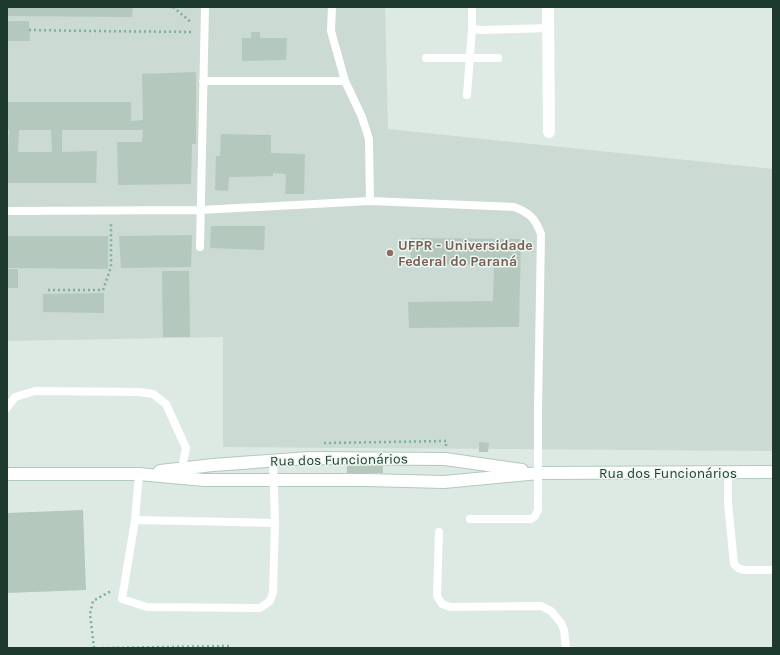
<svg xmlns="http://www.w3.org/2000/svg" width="780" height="655" viewBox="0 0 780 655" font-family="Karla,sans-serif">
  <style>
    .built { fill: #cbdad2 }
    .building { fill: #b5c8be; fill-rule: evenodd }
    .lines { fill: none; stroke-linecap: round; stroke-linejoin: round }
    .secondary-casing { stroke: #b0cabe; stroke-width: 14 }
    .path { stroke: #7cb099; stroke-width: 2.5; stroke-dasharray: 2 3; stroke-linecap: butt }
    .lane { stroke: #fff; stroke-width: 8 }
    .street { stroke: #fff; stroke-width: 12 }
    .secondary { stroke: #fff; stroke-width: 12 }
    .education-dot { fill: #8d6e63; stroke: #edf7f1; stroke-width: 1.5 }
    .labels { text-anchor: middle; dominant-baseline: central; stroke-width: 3; stroke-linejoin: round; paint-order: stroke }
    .education-label { font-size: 14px; font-weight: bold; fill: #785e54; stroke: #edf7f1; text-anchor: start }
    .street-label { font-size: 14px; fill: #1e3a2f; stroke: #edf7f1 }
  </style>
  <rect width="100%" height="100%" fill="#ddeae3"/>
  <path class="built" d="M 7,7 L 385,7 L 388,129 L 773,169 L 773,451 L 223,447 L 223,337 L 7,341 Z"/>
  <path class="building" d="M 7,7 L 133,7 L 132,17 L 7,16 Z
    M 7,21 L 29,21 L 30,41 L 7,41 Z
    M 251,32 L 260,32 L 260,38 L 287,38 L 286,60 L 242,61 L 242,38 L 251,38 Z
    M 196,72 L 196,144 L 192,144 L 191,184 L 118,185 L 117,142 L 142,142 L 143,130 L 62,130 L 62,152 L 97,151 L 96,183 L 7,183 L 7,151 L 8,151 L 9,130 L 7,130 L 7,102 L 131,102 L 131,121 L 143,120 L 142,74 ZM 19,130 L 51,130 L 52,152 L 18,152 Z
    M 221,134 L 271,135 L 271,153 L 305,154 L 304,194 L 285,194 L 286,174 L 273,173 L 273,176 L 229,177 L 228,191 L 215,190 L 216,156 L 220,156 Z
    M 211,226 L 265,226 L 264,250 L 210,248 Z
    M 192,235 L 191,267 L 121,268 L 119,236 Z
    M 8,236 L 108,236 L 108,269 L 8,268 Z
    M 410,238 L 521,239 L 519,327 L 409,328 L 408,302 L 493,301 L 494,265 L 411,264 Z
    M 7,269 L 18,269 L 18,288 L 7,288 Z
    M 162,271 L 189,271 L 190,337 L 163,337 Z
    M 104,293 L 104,313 L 43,312 L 43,294 Z
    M 479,442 L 489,443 L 488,452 L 479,452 Z
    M 347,466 L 383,466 L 383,473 L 347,473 Z
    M 83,510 L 86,590 L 7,593 L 7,513 Z"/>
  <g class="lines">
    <defs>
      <path id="secondary" d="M 160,471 L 213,465 L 309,458 L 445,459 L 522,470
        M 7,474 L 139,474 L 204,480 L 366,480 L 444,482 L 539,473 L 773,472"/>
    </defs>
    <use href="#secondary" class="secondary-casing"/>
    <path class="path" d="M 173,7 L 192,23
      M 29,30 L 92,31 L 192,32
      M 48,290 L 103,290 L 111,267 L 111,222
      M 324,443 L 446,441 L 446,446
      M 94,648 L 90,614 L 93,601 L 111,591
      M 102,648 L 229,646 L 228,648"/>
    <path class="lane" d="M 332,7 L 331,31 L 345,81 L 362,117 L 369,139 L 370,201
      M 472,7 L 472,29 L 481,30 L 548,28
      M 426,58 L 498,58
      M 203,81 L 345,81
      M 467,95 L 472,29
      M 7,211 L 201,210 L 370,201 L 514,207 C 530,213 535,218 541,234 L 538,410 L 538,510 L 535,516 L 531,519 L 470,519
      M 200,247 L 205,7
      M 7,408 L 15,397 L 35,391 L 139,392 L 153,394 L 166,404 L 186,448 L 182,468
      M 728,472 L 728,503 L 734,564 L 738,568 L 744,570 L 773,570
      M 139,474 L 135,520 L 122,599 L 147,607 L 260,608 L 270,601 L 273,592 L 275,523 L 273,460
      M 135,520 L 275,523
      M 439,532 L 437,596 L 442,604 L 450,607 L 541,606 L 551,611 L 561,623 L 564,630 L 566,648"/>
    <path class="street" d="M 548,7 L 549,132"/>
    <use href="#secondary" class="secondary"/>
  </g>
  <circle class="education-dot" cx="390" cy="253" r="4"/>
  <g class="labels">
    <g class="education-label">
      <text x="398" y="245">UFPR - Universidade<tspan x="398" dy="16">Federal do Paraná</tspan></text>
    </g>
    <g class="street-label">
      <text transform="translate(339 460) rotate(-1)">Rua dos Funcionários</text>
      <text x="668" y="473">Rua dos Funcionários</text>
    </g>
  </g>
  <rect width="780" height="655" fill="none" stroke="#1e3a2f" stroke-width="16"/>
</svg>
